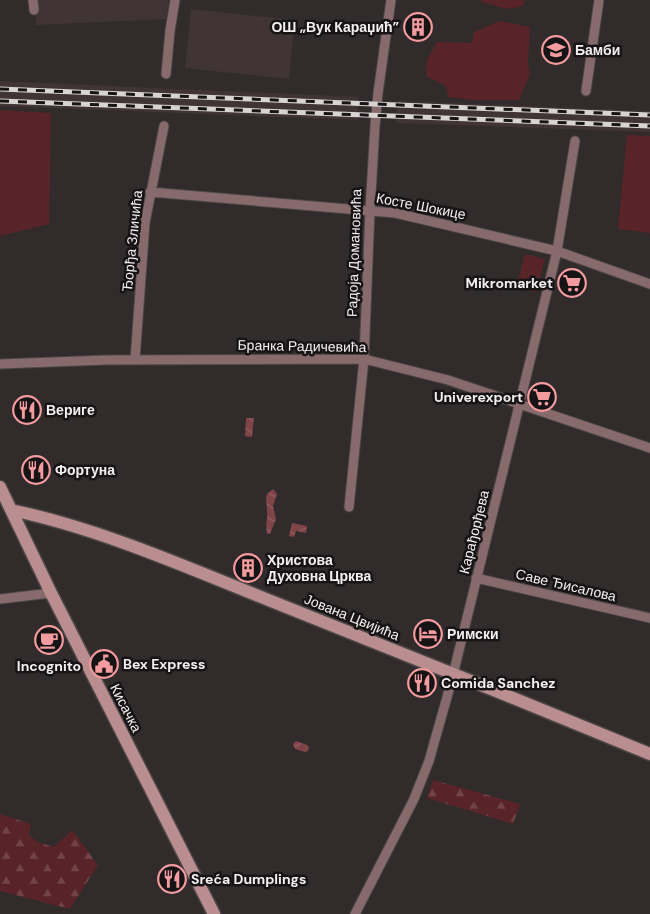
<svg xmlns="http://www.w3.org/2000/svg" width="650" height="914" viewBox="0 0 650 914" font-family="'DM Sans',sans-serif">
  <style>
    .built { fill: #413434 }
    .green { fill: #592428 }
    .forest { fill: url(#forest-firs) }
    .water { fill: url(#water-waves) }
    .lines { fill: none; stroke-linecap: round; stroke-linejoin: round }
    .street-casing { stroke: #4c4646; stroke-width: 11 }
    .secondary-casing { stroke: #4c4646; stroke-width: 15 }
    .street { stroke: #876a6b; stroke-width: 9 }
    .secondary { stroke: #ba8d8e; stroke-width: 12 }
    .rail-casing { stroke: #d9d4d4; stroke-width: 5 }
    .rail { stroke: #171415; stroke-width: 3; stroke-dasharray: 9; stroke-linecap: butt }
    .labels { text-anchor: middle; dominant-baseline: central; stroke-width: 5; stroke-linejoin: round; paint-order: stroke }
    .poi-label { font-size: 14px; font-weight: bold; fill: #f3efef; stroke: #171415; text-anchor: start }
    .street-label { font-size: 14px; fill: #f3efef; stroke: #171415 }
  </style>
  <defs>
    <pattern id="forest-firs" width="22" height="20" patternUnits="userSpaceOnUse" patternTransform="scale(1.25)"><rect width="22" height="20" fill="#592428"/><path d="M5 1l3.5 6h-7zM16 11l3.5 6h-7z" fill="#714448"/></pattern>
    <pattern id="water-waves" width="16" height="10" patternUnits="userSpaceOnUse" patternTransform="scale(1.25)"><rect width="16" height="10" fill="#7f4447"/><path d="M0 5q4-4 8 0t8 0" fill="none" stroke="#925f62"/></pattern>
  </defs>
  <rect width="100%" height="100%" fill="#312b2b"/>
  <path class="built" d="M 35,0 L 169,0 L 166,19 L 36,25 Z
    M 191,9 L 295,20 L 289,79 L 185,68 Z
    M 0,81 L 359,97 L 357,120 L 0,106 Z
    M 398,101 L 650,111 L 650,132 L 396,123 Z"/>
  <path class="green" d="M 482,0 L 525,0 L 523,6 L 508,9 L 481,2 Z
    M 500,21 L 530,27 L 528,63 L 530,74 L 519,100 L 474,100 L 448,97 L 446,86 L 426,76 L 427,60 L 437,42 L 472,43 L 474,32 Z
    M 0,110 L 51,113 L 49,224 L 0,236 Z
    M 627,135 L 650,136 L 650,233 L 618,229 Z
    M 525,254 L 545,259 L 536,292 L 516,287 Z"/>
  <path class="forest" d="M 433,780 L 520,804 L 513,824 L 427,798 Z
    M 0,814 L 31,824 L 29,835 L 37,842 L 54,847 L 72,830 L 98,865 L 70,909 L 0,891 Z"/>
  <path class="water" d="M 246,418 L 254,418 L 252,437 L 245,436 Z
    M 273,489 L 277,494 L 273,506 L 276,519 L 270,534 L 267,534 C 265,524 268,519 267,511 C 267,504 265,502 267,494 Z
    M 292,523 L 307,526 L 306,533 L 296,531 L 294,537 L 289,536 Z
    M 296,741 L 307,745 L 309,747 L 308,751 L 305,752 L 295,749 L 293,744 Z"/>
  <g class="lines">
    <defs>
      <path id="street" d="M 33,0 L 34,10
        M 166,74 L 170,31 L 175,0
        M 586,91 L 599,0
        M 150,192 L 395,213 L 557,251 L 650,284
        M 135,360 L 145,223 L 164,126
        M 0,364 L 106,360 L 364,359 L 448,380 L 650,448
        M 349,507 L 364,359 L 370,210 L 375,126 L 378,93 L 391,0
        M 476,578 L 650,618
        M 0,599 L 51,593
        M 355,914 L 414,799 L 429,761 L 451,683 L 557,251 L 575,141"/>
      <path id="secondary" d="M 0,487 L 51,593 L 214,914
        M 11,510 C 101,529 186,567 271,601 C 398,651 524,702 650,754"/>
    </defs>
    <use href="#street" class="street-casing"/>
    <use href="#secondary" class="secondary-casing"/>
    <use href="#street" class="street"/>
    <use href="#secondary" class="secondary"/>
    <defs>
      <path id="rail" d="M 0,89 L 650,115
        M 0,101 L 650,126"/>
    </defs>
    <use href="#rail" class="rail-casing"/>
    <use href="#rail" class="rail"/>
  </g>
  <defs>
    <symbol id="building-ring" viewBox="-11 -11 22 22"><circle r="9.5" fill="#171415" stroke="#f49b9f" stroke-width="1.5"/><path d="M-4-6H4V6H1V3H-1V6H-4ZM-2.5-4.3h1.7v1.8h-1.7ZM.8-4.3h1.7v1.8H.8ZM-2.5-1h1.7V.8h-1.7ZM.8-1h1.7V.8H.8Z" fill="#f49b9f"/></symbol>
    <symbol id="school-ring" viewBox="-11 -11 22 22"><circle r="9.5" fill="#171415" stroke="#f49b9f" stroke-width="1.5"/><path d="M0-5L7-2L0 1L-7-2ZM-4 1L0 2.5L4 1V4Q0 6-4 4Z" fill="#f49b9f"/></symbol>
    <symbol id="supermarket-ring" viewBox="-11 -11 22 22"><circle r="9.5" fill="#171415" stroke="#f49b9f" stroke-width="1.5"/><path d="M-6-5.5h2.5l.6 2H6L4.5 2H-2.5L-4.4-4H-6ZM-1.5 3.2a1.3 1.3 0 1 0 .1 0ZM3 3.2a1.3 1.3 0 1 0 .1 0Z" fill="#f49b9f"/></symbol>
    <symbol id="restaurant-ring" viewBox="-11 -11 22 22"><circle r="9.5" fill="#171415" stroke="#f49b9f" stroke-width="1.5"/><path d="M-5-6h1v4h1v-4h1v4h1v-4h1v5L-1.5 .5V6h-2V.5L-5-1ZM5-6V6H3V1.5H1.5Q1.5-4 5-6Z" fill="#f49b9f"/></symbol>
    <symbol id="hotel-ring" viewBox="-11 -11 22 22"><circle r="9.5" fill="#171415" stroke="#f49b9f" stroke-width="1.5"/><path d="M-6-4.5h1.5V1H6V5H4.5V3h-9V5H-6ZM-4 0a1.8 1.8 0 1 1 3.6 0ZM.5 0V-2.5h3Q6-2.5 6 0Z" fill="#f49b9f"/></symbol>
    <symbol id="cafe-ring" viewBox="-11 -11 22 22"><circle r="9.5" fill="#171415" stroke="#f49b9f" stroke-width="1.5"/><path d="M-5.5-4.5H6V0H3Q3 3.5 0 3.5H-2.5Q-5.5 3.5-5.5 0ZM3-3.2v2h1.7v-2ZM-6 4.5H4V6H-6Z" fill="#f49b9f"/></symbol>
    <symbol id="civic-ring" viewBox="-11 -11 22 22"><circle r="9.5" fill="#171415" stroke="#f49b9f" stroke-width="1.5"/><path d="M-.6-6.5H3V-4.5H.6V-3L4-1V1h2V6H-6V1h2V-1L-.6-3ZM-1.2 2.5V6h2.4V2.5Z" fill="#f49b9f"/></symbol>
  </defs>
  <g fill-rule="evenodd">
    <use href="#building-ring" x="402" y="11" width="32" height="32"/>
    <use href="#school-ring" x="540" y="34" width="32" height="32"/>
    <use href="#supermarket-ring" x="556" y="267" width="32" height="32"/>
    <use href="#supermarket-ring" x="526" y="381" width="32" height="32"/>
    <use href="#restaurant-ring" x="11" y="394" width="32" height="32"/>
    <use href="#restaurant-ring" x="20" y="454" width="32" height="32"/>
    <use href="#building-ring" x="232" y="552" width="32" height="32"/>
    <use href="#hotel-ring" x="412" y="618" width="32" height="32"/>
    <use href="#cafe-ring" x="33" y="624" width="32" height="32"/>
    <use href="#civic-ring" x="88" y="648" width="32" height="32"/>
    <use href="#restaurant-ring" x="406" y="667" width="32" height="32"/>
    <use href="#restaurant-ring" x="156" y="863" width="32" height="32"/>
  </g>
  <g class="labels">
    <g class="poi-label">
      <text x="399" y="27" text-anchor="end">ОШ „Вук Караџић”</text>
      <text x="575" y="50">Бамби</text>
      <text x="553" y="283" text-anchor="end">Mikromarket</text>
      <text x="523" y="397" text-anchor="end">Univerexport</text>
      <text x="46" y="410">Вериге</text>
      <text x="55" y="470">Фортуна</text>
      <text x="267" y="560">Христова<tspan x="267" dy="16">Духовна Црква</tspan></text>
      <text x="447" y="634">Римски</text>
      <text x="123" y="664">Bex Express</text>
      <text x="49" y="666" text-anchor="middle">Incognito</text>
      <text x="441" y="683">Comida Sanchez</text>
      <text x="191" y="879">Sreća Dumplings</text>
    </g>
    <g class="street-label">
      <text transform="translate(421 206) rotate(11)">Косте Шокице</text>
      <text transform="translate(132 241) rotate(-84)">Ђорђа Зличића</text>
      <text transform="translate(354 253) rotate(-88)">Радоја Домановића</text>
      <text transform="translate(302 346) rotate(1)">Бранка Радичевића</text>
      <text transform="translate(474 532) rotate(-76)">Карађорђева</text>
      <text transform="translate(566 585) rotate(13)">Саве Ђисалова</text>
      <text transform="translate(352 617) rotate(22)">Јована Цвијића</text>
      <text transform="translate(126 708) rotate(63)">Кисачка</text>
    </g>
  </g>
</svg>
